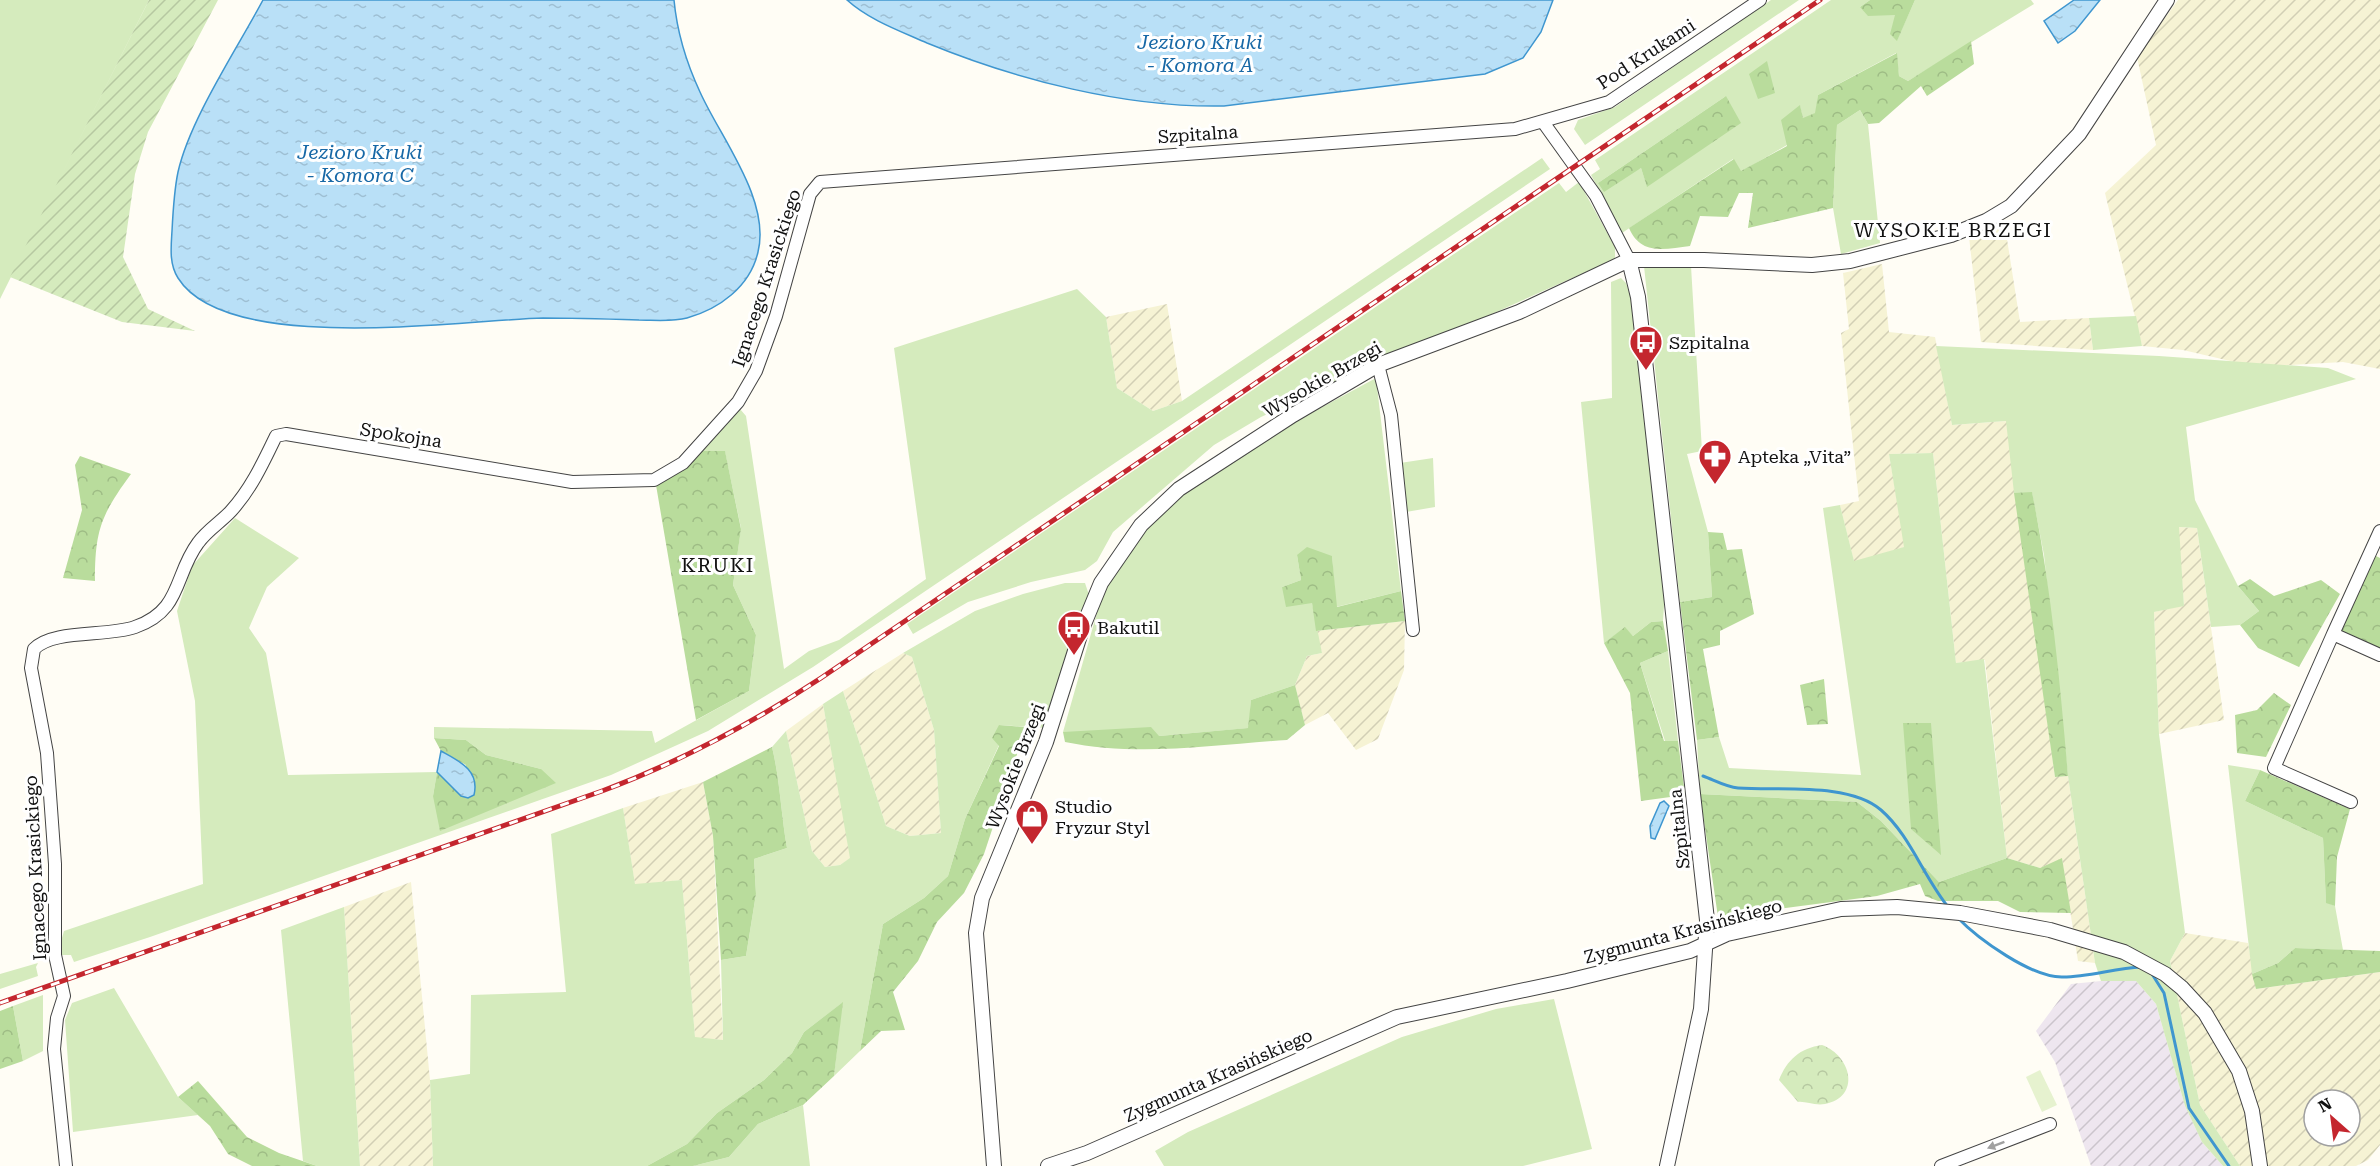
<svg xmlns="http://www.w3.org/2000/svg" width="2380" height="1166" viewBox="0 0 2380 1166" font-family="'Roboto Serif',serif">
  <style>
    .industrial { fill: url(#industrial-furrows) }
    .farmland { fill: url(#farmland-furrows); fill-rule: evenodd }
    .grass { fill: #d5ebbd; fill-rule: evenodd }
    .forest { fill: url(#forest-crowns) }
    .park { fill: url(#park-crowns) }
    .garden { fill: url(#garden-furrows) }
    .pitch { fill: #e6f2cf }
    .water { fill: url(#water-ripples); stroke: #3f96cf; stroke-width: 1.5 }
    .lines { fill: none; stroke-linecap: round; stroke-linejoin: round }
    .stream { stroke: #3f96cf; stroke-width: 3 }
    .minor-casing { stroke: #444; stroke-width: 14 }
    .tertiary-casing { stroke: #444; stroke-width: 16 }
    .minor { stroke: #fff; stroke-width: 12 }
    .tertiary { stroke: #fff; stroke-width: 14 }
    .rail-casing { stroke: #c4262e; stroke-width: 5 }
    .rail { stroke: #fff; stroke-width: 3; stroke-dasharray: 9; stroke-linecap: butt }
    .oneway { fill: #a0a0a0 }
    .labels { text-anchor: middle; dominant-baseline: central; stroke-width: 6; stroke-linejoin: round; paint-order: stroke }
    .street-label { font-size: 18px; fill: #111; stroke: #fff }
    .poi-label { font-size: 18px; fill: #111; stroke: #fff; text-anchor: start }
    .water-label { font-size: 20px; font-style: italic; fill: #1768a6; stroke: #fff }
    .neighbourhood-label { font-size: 20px; letter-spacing: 1.5px; fill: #111; stroke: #fff }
  </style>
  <defs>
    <pattern id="industrial-furrows" width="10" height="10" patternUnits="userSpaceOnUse" patternTransform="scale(1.5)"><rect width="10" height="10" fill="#eee6ef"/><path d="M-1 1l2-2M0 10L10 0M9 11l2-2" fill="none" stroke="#cbc4cc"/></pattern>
    <pattern id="farmland-furrows" width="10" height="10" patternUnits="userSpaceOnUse" patternTransform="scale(1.5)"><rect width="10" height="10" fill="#f6f3d4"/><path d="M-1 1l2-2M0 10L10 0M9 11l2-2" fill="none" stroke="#d2cfb5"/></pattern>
    <pattern id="forest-crowns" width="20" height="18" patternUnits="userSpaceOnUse" patternTransform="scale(1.5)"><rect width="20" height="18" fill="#b9dc9c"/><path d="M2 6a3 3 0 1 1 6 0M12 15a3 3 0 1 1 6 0" fill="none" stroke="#9ebc85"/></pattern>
    <pattern id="park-crowns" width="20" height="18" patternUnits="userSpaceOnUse" patternTransform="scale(1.5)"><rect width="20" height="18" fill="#d5ebbd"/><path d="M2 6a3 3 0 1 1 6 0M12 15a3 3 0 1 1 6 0" fill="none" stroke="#b6c8a1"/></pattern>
    <pattern id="garden-furrows" width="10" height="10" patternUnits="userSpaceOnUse" patternTransform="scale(1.5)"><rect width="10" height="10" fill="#d5ebbd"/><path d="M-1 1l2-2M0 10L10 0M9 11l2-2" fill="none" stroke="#b6c8a1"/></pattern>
    <pattern id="water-ripples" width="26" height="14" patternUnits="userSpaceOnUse" patternTransform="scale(1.5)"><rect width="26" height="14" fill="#b9e0f7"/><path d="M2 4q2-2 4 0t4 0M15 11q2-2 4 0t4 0" fill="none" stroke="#9ebfd3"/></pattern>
  </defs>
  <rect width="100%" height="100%" fill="#fffdf5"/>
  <path class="industrial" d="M 2101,981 L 2136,981 L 2156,1004 L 2185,1106 L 2202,1142 L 2223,1166 L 2091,1166 L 2055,1062 L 2036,1031 L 2071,984 Z"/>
  <path class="farmland" d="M 2178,0 L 2380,0 L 2380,369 L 2343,362 L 2256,367 L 2183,350 L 2142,346 L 2105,193 L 2156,145 L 2137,57 Z
    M 2004,220 L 2020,322 L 2089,318 L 2093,350 L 1981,342 L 1969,237 Z
    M 1882,264 L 1889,332 L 1935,337 L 1952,425 L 2007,421 L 2055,777 L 2068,776 L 2095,963 L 2078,961 L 2062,859 L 2040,868 L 2007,858 L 1985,660 L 1956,663 L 1933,453 L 1889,454 L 1905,547 L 1854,562 L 1840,505 L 1859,501 L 1841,333 L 1849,329 L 1843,273 Z
    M 1167,304 L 1182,401 L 1153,411 L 1117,388 L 1106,317 Z
    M 2178,527 L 2197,528 L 2224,720 L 2159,734 L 2154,612 L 2184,605 Z
    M 1405,621 L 1404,670 L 1378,739 L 1356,750 L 1328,713 L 1305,725 L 1295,685 L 1307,656 L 1322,653 L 1316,631 Z
    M 903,653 L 912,657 L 934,730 L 941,833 L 910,836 L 886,826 L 843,691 Z
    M 823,704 L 851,858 L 840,865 L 825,867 L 812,851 L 786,731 Z
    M 703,782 L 713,836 L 723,1040 L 695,1038 L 682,880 L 635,885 L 623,808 Z
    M 411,882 L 430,1080 L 433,1166 L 360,1166 L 344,907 Z
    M 2185,933 L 2248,943 L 2256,989 L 2380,972 L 2380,1145 L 2368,1160 L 2356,1166 L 2240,1166 L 2200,1105 L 2170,961 ZM 2314,1100 L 2350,1100 L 2350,1136 L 2314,1136 Z"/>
  <path class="grass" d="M 0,0 L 149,0 L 0,299 Z
    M 1771,0 L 1799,0 L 1585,145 L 1574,129 L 1578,120 L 1615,107 Z
    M 1831,0 L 1870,0 L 1860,7 L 1895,14 L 1897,40 L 1915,0 L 2031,0 L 2034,4 L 1908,81 L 1899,76 L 1896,53 L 1818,95 L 1816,113 L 1803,119 L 1800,106 L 1787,145 L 1741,172 L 1733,159 L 1622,233 L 1591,175 L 1600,169 L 1595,160 ZM 1726,96 L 1647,186 L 1641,168 L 1598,183 Z
    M 1860,110 L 1868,124 L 1880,243 L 1841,254 L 1833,208 L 1837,125 Z
    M 1542,158 L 1550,169 L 813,667 L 708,731 L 611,775 L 150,937 L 74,962 L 71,955 L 57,955 L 64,931 L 203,884 L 195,701 L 177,611 L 192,566 L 235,518 L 299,558 L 267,587 L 249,628 L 266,653 L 288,775 L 437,772 L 433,796 L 541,769 L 486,755 L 466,740 L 434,738 L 434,727 L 652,731 L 655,743 L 749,691 L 756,635 L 733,585 L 741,528 L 725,452 L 702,451 L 740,409 L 746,416 L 784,669 L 809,651 L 839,640 L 926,579 L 894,348 L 1077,289 L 1106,317 L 1117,388 L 1153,411 L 1182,401 Z
    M 1579,182 L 1615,247 L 1615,259 L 1261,417 L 1214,445 L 1113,532 L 1097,561 L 1085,570 L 1031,582 L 968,602 L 913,634 L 907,624 L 1559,183 L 1566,192 Z
    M 1644,266 L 1691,266 L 1702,451 L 1687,454 L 1708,532 L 1712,597 L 1680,602 Z
    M 1621,278 L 1626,283 L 1633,304 L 1665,590 L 1663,621 L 1651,622 L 1633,636 L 1625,628 L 1604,643 L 1581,402 L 1612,398 L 1611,282 Z
    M 2136,316 L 2142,346 L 2093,350 L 2089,318 Z
    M 1936,346 L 2159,356 L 2328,368 L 2356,379 L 2186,427 L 2195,500 L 2238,586 L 2259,611 L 2240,625 L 2211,627 L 2197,528 L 2179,527 L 2184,606 L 2154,612 L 2159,734 L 2185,933 L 2170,961 L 2200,1105 L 2240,1166 L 2223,1166 L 2202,1142 L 2185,1106 L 2156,1004 L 2136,981 L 2101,981 L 2095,963 L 2068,776 L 2044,555 L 2032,493 L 2014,493 L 2006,421 L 1952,425 Z
    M 1376,378 L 1401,591 L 1336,607 L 1332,556 L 1297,555 L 1301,580 L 1282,587 L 1312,603 L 1322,653 L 1307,656 L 1295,685 L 1251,700 L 1249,728 L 1159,736 L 1063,732 L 1112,560 L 1185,481 Z
    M 1933,453 L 1956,663 L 1984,659 L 2007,858 L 1939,882 L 1881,821 L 1857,802 L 1700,794 L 1697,740 L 1719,737 L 1729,768 L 1861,775 L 1823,508 L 1840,505 L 1854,561 L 1904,547 L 1889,454 Z
    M 1433,458 L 1435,507 L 1406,512 L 1400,463 Z
    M 1065,583 L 1085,583 L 1089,595 L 1047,728 L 999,725 L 999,745 L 965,819 L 948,876 L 924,898 L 883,924 L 860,1051 L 834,1076 L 842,1003 L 804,1032 L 792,1053 L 764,1080 L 717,1113 L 687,1144 L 647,1166 L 433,1166 L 430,1080 L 470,1074 L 471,995 L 566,992 L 551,834 L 623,808 L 635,884 L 682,880 L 695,1037 L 723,1040 L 721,960 L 746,956 L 756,894 L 754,859 L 787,848 C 781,814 780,780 772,747 L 786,731 L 812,851 L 825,867 L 840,865 L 850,858 L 823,704 L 843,691 L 886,826 L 910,836 L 941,833 L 934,730 L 912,657 L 903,653 L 975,611 L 1023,594 Z
    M 1668,651 L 1678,741 L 1665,741 L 1640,663 Z
    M 2228,765 L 2260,770 L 2245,801 L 2323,838 L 2326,902 L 2335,906 L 2343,950 L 2295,948 L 2278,963 L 2252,974 Z
    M 344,907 L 360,1166 L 317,1166 L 303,1161 L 281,930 Z
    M 38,963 L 36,967 L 38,976 L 0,989 L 0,974 Z
    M 114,988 L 178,1097 L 198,1115 L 73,1132 L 65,1020 L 72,1003 Z
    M 43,995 L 43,1051 L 23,1061 L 13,1006 Z
    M 1554,999 L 1592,1149 L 1523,1166 L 1164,1166 L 1155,1151 L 1188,1132 L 1402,1037 L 1496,1009 Z
    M 803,1105 L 810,1166 L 693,1166 L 729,1157 L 758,1124 Z"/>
  <path class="forest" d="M 1870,0 L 1915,0 L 1897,41 L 1890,34 L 1895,15 L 1868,16 L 1860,7 Z
    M 1971,41 L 1974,64 L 1927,96 L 1921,86 L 1879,123 L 1868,124 L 1860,110 L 1837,125 L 1833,208 L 1748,228 L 1753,193 L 1739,193 L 1728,217 L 1700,216 L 1690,246 C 1665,249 1641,256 1629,228 L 1734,159 L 1741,171 L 1787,146 L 1781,120 L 1800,105 L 1803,118 L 1815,113 L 1818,95 L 1897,53 L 1899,76 L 1908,81 Z
    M 1767,61 L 1775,93 L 1758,99 L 1749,74 Z
    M 1726,96 L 1741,123 L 1647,187 L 1641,168 L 1604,192 L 1598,183 Z
    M 702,451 L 725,451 L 741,529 L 733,585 L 756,635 L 749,691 L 696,720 L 656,485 L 685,469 Z
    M 80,456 L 131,474 C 101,515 95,530 95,581 L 63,578 L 82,510 L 75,465 Z
    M 2032,492 C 2051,586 2060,681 2068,776 L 2055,777 L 2014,493 Z
    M 1708,532 L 1723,533 L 1727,550 L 1742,549 L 1754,614 L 1720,631 L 1720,645 L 1703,649 L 1719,737 L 1697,740 L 1680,602 L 1712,597 Z
    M 1307,547 L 1332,556 L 1337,607 L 1401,591 L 1405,621 L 1316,631 L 1312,603 L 1286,607 L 1282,587 L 1301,580 L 1297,555 Z
    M 2376,556 L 2380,558 L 2380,650 L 2343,634 L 2340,627 Z
    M 2250,579 L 2274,596 L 2321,580 L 2340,594 L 2299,667 L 2258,648 L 2240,625 L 2259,611 L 2238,586 Z
    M 1663,621 L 1668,651 L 1640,663 L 1664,741 L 1678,741 L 1685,795 L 1641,801 L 1630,693 L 1604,643 L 1625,627 L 1633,636 L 1651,622 Z
    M 1824,679 L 1828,724 L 1807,725 L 1800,685 Z
    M 1295,685 L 1305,725 L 1287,740 C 1213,745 1138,757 1065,742 L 1063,732 L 1151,727 L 1159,736 L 1248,728 L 1251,700 Z
    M 2274,693 L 2291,705 L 2266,757 L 2237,753 L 2235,715 L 2257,710 Z
    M 1903,723 L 1931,723 L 1941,855 L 1911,829 Z
    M 999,725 L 1026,727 L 984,854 L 964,893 L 937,922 L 918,961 L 893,992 L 905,1030 L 881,1031 L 860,1051 L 883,924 L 924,898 L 948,876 L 965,819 L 999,746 L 992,738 Z
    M 434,738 L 466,740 L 486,755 L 541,769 L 556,783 L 440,831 L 433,796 L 437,772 L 461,796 L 466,765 L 441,751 Z
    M 772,747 C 780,780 781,814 787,848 L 754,859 L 756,894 L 746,956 L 721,960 L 713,836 L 703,782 Z
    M 2260,770 L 2350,809 L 2337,857 L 2335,906 L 2326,903 L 2323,838 L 2245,801 Z
    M 1700,794 L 1857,802 L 1881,821 L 1939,882 L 2007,858 L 2040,868 L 2062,858 L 2071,913 L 2020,912 L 1998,901 L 1938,901 L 1925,896 L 1920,884 L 1877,896 L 1718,917 Z
    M 2295,948 L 2380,951 L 2380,972 L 2256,989 L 2252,974 L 2278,963 Z
    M 843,1002 L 834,1076 L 803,1105 L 758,1124 L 729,1157 L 693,1166 L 647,1166 L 687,1144 L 717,1113 L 764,1080 L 792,1053 L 804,1032 Z
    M 13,1006 L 23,1061 L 0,1069 L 0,1011 Z
    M 198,1081 L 247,1137 L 279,1153 L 317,1166 L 252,1166 L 228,1154 L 210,1126 L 178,1097 Z"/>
  <path class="park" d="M 1822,1045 C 1852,1056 1861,1097 1825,1104 C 1815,1106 1805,1101 1798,1102 L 1779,1080 C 1787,1060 1800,1048 1822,1045 Z"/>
  <path class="garden" d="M 149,0 L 218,0 L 148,132 L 135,174 L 123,257 L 148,309 L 195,331 L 122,322 L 10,277 Z"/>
  <path class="pitch" d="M 2040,1070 L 2057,1105 L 2042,1112 L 2026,1077 Z"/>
  <path class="water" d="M 263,0 L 674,0 C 677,32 686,62 700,92 C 720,137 771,200 758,252 C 750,287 719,309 687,318 C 672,322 654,320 639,320 C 607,319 575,318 543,318 C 462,320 227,356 178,278 C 169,264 171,247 172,231 C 173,211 174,191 178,172 C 190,119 237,49 263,0 Z
    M 847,0 L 1553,0 L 1541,32 L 1523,58 L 1485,74 L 1224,106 C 1126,108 1017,80 927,43 C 900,31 869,20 847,0 Z
    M 2074,0 L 2100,0 L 2075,31 L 2058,43 L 2044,21 Z
    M 441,751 C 459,761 480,770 474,795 L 468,798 L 461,796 L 437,772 Z
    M 1664,801 L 1669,806 L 1655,839 L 1651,838 L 1650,826 L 1660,803 Z"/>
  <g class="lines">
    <path class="stream" d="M 1703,776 C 1714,780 1726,787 1738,788 C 1778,791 1849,782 1881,810 C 1910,835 1924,878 1949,908
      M 1957,917 C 1978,939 2032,978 2063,977 C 2089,977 2115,968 2141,967
      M 2152,974 L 2164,993 L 2189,1108 L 2229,1166"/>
    <defs>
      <path id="minor" d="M 1543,122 L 1596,196 L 1629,260
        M 1378,365 L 1391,415 L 1413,630
        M 2380,531 L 2333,634 L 2380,655
        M 2333,634 L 2274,768 L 2351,802
        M 66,1166 L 54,1049 L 57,1018 L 64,996 L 55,955 L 55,864 L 47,753 L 31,668 L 34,649 C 53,629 107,637 135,627 C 182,611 174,575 198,543 C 207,530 221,522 231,511 C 251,489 263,463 276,436 L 286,434 L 572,482 L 654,480 L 683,463 L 738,402 L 756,371 L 776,316 L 810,194 L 820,182 L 1515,129 L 1609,102 L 1760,0
        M 1941,1166 L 2050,1124"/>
      <path id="tertiary" d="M 1629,260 L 1638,297 L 1707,920 L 1701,1009 L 1667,1166
        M 994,1166 L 976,933 L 982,898 L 1046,742 L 1082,629 L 1101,583 L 1141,525 L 1179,489 L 1293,415 L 1378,365 L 1519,312 L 1629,260 L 1704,260 L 1812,265 L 1850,261 L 1951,235 L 1986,221 L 2011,206 L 2079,134 L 2167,0
        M 1048,1166 L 1087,1153 L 1397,1017 L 1567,981 L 1690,951 L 1727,934 L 1841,909 L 1897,907 L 1960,913 L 2050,930 L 2124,952 L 2165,974 L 2182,988 L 2205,1013 L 2239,1071 L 2252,1111 L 2260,1166"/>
    </defs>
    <use href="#minor" class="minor-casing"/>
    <use href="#tertiary" class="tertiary-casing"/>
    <use href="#minor" class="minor"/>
    <use href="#tertiary" class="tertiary"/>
    <defs>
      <path id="rail" d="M 0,1003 L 602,791 C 680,762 751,724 821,678 L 1820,0"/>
    </defs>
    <use href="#rail" class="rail-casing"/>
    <use href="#rail" class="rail"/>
  </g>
  <defs><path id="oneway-solid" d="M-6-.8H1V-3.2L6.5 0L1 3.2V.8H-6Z" transform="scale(1.5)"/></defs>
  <use class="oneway" href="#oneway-solid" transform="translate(1996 1145) rotate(159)"/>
  <defs>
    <symbol id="bus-pin" viewBox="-11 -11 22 30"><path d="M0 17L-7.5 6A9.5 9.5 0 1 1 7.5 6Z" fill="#c4262e" stroke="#fff"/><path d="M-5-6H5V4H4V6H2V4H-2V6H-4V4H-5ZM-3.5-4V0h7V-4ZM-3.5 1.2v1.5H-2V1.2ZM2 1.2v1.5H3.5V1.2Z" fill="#fff"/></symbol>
    <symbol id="pharmacy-pin" viewBox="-11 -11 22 30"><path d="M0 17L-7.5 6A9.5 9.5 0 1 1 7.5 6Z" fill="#c4262e" stroke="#fff"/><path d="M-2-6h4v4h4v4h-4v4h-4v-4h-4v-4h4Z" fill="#fff"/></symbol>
    <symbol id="shop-pin" viewBox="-11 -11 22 30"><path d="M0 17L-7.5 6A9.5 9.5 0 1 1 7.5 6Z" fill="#c4262e" stroke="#fff"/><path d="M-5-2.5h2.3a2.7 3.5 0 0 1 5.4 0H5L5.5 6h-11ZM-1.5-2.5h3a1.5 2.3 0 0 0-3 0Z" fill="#fff"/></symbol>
  </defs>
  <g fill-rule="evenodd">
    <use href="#bus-pin" x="1627" y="323" width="38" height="52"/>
    <use href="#pharmacy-pin" x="1696" y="437" width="38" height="52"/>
    <use href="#bus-pin" x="1055" y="608" width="38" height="52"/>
    <use href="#shop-pin" x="1013" y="797" width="38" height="52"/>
  </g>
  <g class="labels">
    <g class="street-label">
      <text transform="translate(1646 54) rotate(-33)">Pod Krukami</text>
      <text transform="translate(1198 134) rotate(-4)">Szpitalna</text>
      <text transform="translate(766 278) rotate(-72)">Ignacego Krasickiego</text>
      <text transform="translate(1322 379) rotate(-30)">Wysokie Brzegi</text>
      <text transform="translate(401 435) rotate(9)">Spokojna</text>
      <text transform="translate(1015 766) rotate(-69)">Wysokie Brzegi</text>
      <text transform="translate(1679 829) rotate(-96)">Szpitalna</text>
      <text transform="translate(35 868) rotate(-93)">Ignacego Krasickiego</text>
      <text transform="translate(1683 931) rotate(-15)">Zygmunta Krasińskiego</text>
      <text transform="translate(1218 1075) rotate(-24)">Zygmunta Krasińskiego</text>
    </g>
    <g class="poi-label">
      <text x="1669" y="342">Szpitalna</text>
      <text x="1738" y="456">Apteka „Vita”</text>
      <text x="1097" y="627">Bakutil</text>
      <text x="1055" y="806">Studio<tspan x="1055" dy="21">Fryzur Styl</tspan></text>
    </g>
    <g class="water-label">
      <text x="1200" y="42">Jezioro Kruki<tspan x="1200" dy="23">- Komora A</tspan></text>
      <text x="360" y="152">Jezioro Kruki<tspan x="360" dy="23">- Komora C</tspan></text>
    </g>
    <g class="neighbourhood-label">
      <text x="1953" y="230">WYSOKIE BRZEGI</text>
      <text x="718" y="565">KRUKI</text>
    </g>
  </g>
  <g transform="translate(2332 1118) rotate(332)"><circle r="28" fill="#ffffff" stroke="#a0a0a0" stroke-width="1.5"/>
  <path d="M0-4.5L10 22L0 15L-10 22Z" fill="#c4262e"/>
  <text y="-9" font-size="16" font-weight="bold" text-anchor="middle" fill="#111111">N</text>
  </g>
</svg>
